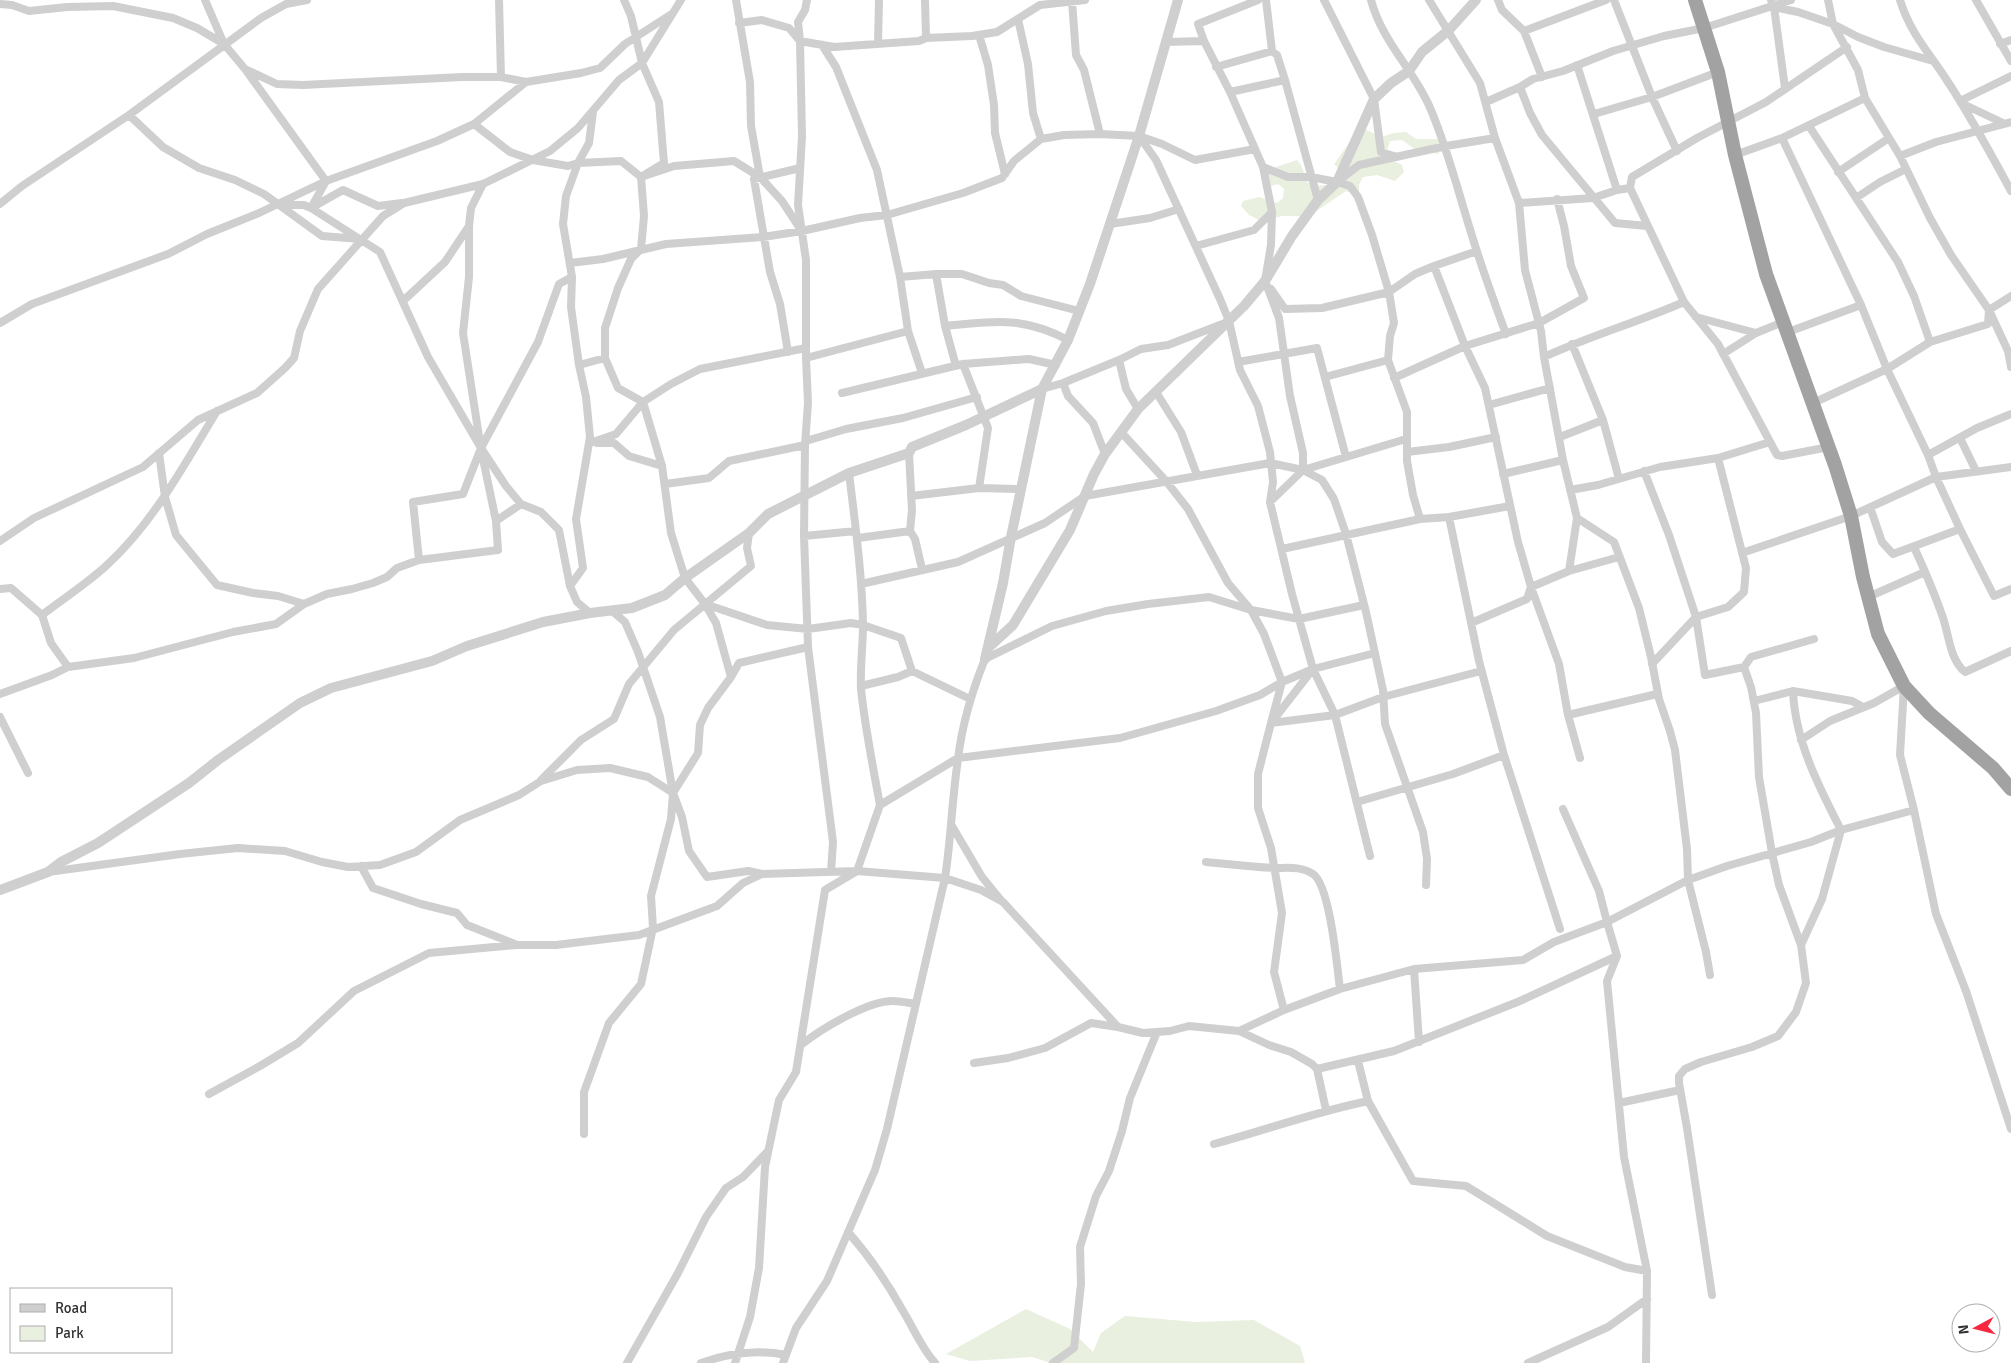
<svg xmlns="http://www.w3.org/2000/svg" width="2011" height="1363" viewBox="0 0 2011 1363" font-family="Signika,sans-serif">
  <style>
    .green { fill: #e9f0e0 }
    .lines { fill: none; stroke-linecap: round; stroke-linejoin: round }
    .minor { stroke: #cfcfcf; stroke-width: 8 }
    .tertiary { stroke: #cfcfcf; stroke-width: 10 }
    .trunk { stroke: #a2a2a2; stroke-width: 14 }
  </style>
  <rect width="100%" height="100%" fill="#fff"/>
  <path class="green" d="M 1367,130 L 1381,137 L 1394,133 L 1406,132 L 1416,139 L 1440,139 L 1439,154 L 1416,150 L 1402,140 L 1390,141 L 1387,151 L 1388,158 L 1402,165 L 1404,172 L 1395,181 L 1377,175 L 1363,177 L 1359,185 L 1359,196 L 1346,191 L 1309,216 L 1282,216 L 1274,218 L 1265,223 L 1249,215 L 1241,206 L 1243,201 L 1259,197 L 1277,203 L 1283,198 L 1284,189 L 1278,184 L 1271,186 L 1267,170 L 1297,160 C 1304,167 1304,177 1310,186 L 1328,185 L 1341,170 L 1334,164 L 1357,132 Z
    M 1026,1309 L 1070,1329 L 1093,1352 L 1101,1333 L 1125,1316 L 1196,1322 L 1254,1320 L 1300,1346 L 1305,1363 L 1051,1363 L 1032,1357 L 970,1361 L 946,1354 Z"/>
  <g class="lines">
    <path class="minor" d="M 205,0 L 224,44
      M 499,0 L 501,77
      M 736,0 L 750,82 L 751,126 L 760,177
      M 807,0 L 805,10 L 798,22 L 800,41 L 802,136 L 798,205 L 806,260 L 806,358 L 808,403 L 805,445 L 804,536 L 808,647 L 833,842 L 831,872
      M 925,0 L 926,38
      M 1258,0 L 1198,24 L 1204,41 L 1230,92 L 1263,167 L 1272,212 L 1271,245 L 1265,281 L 1279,318 L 1290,396 L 1303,453 L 1303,470
      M 1266,0 L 1272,51 L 1277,55 L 1285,80 L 1318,200
      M 1324,0 L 1374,99 L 1381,152 L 1397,157
      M 1371,0 C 1382,42 1415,71 1431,110 C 1447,148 1457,187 1469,226 C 1480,263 1493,299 1506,334
      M 1429,0 L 1480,83 L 1495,138 L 1519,203 L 1525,270 L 1541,331 L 1544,357 L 1563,460 L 1577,518 L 1569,571
      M 1498,0 L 1502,10 L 1524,31 L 1542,77
      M 1614,0 L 1652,97 L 1677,151
      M 1771,0 L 1774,7 L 1785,88
      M 1828,0 L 1833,24 L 1858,70 L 1865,98 L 1900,156 L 1930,218 L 1951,255 L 1989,310 L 2008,351 L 2011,367
      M 1900,0 C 1911,35 1929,52 1948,82 C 1971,117 1991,154 2011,191
      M 1976,0 L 2011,61
      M 1072,1 L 1076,55 L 1084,70 L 1100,134
      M 0,4 L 12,5 L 29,11 L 67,7 L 113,6 L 173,18 L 197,28 L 224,44 L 245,69 L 277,84 L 303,85 L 462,77 L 501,77 L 526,82 L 581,73 L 600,68 L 625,44 L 670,15
      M 1774,7 L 1798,12 L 1833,24 L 1858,37 L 1884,47 L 1933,61
      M 1018,19 L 1028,64 L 1033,113 L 1041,139
      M 739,23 L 762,20 L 789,28 L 800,41 L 834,47 L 919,41 L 926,38 L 972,36 L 997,32 L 1040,5 L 1085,0
      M 1524,31 L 1606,0
      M 979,35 L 988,65 L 994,105 L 995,133 L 1005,174
      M 1165,42 L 1204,41
      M 878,44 L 879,0
      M 2000,44 L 2011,40
      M 822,45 L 836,67 L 877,170 L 900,277 L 908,331 L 922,373
      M 1577,65 L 1617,190
      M 1216,67 L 1272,51
      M 245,69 L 326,181 L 311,208 L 380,252 L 428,357 L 481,448 L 506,486 L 521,504 L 541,512 L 559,530 L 570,586 L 577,602 L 590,613
      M 1520,87 L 1530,113 L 1542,135 L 1615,223 L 1647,226
      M 1230,92 L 1285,80
      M 1960,101 L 2011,76
      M 1486,102 L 1520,87 L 1533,79 L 1563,71 L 1613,51 L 1664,36 L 1704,28 L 1791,0
      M 1961,103 L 2003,123
      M 1594,114 L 1652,97 L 1718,72
      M 129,115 L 163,147 L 199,168 L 235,180 L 264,194 L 322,236 L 360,239
      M 474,124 L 510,152 L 533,160 L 568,166 L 578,163 L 621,161 L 641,177 L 674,166 L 734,161 L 760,177 L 782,201 L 799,227
      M 1809,126 L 1898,262 L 1914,296 L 1930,342
      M 1139,136 L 1156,160 L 1220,299 L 1229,321 L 1240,370 L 1258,406 L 1270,452 L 1273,482 L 1270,502 L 1292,594 L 1313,669 L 1271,723 L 1258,774 L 1258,808 L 1271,848 L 1282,913 L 1274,972 L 1284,1010
      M 1782,138 L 1861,305 L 1887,369 L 1928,455 L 1936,477 L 1960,529
      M 1735,155 L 1782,138 L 1865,98
      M 1900,156 L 1936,142 L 2011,122
      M 1263,167 L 1288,177 L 1311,177 L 1337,182 L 1359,165 L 1446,146 L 1495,138
      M 1838,172 L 1889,138
      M 1337,182 L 1350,186 L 1358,197 L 1372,235 L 1389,292 L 1394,323 L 1390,336 L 1388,360 L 1407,412 L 1407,461 L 1413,495 L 1420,519
      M 1630,188 L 1632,177 L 1697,138 L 1766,102 L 1847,47
      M 1856,198 L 1880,182 L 1906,169
      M 1519,203 L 1593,198 L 1617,190 L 1630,188 L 1684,302 L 1718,344 L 1777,455 L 1782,456 L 1829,447
      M 0,204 L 22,186 L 129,115 L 261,18 L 286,4 L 307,0
      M 279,205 L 304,205 L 311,208 L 343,190 L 378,206 L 402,203
      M 1110,224 L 1150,218 L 1179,209
      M 1196,246 L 1254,230 L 1272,212
      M 570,263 L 603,259 L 666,244 L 763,237 L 802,231 L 860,218 L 887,215 L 963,193 L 1002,178 L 1014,161 L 1041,139 L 1064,135 L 1100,134 L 1139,136 L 1162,144 L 1195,160 L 1255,149
      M 1434,266 L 1465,346 L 1485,388 L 1518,542 L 1531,587 L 1559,664 L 1568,715 L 1580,758
      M 936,274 L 945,326 L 956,366
      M 900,277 L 936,274 L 962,274 L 989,283 L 1003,285 L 1021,296 L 1079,311
      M 1271,289 L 1285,309 L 1322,308 L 1389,292 L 1415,274 L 1434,266 L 1477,251
      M 403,301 L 445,262 L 469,226
      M 1696,317 L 1756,333
      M 0,323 L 32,304 L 168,254 L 207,234 L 259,213 L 326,181 L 437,141 L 474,124 L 526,82
      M 945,326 C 994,321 1022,316 1068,340
      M 1788,332 L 1861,305
      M 1572,344 L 1603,420 L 1619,479
      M 788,352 L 780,304 L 770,272 L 754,179 L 800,168
      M 1723,354 L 1756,333 L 1783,322
      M 1544,357 C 1590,336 1638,322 1684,302
      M 605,358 L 605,328 L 618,288 L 631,259 L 641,249 L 644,216 L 641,177 L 664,163 L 659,102 L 642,63 L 631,16 L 624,0
      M 806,358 L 908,331
      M 1119,360 L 1126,389 L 1138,409
      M 1238,362 L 1317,348 L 1346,457
      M 963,364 L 988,428 L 979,488
      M 579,365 L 605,358 L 618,388 L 643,402 L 662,466 L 671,533 L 685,578 L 705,604 L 716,623 L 731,677 L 708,708 L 700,725 L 698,753 L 673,793 L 671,819 L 651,896 L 653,928 L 641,984 L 609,1023 L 584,1092 L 584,1134
      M 1325,377 L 1388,360
      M 1394,378 L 1465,346 L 1539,323 L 1584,298 L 1571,266 L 1564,226 L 1557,199
      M 1063,383 L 1068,396 L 1093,423 L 1105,454
      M 1042,389 L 1063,383 L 1119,360 L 1141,349 L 1168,345 L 1225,323
      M 1156,392 L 1181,432 L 1197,475
      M 842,393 L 963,364 L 1029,359 L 1056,365
      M 1813,403 L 1887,369 L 1930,342 L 1988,324 L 1989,310 L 2011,296
      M 1489,405 L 1550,388
      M 1121,432 L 1166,481 L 1188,509 L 1228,583 L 1251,610 L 1264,634 L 1282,682 L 1271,723 L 1335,715 L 1383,697 L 1481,671
      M 1560,437 L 1603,420
      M 1960,438 L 1976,471
      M 806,441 L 846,429 L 903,418 L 977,397
      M 480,443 L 463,333 L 469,277 L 469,226 L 471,208 L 483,184
      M 590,443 L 616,434 L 643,402 L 671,384 L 700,369 L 806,348
      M 597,443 L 614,443 L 629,456 L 662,466
      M 1407,452 L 1449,447 L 1496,437
      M 159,453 L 165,497 L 176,535 L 217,585 L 253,593 L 278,596 L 304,604
      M 909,453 L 912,510 L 910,531 L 915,539 L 922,569
      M 482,454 L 496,521
      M 1928,455 L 1977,428 L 2011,414
      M 1644,471 L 1669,535 L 1696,617 L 1705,675 L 1744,667 L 1751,657 L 1814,639
      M 849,473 C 855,523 862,573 863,624 C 863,646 860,667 861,689 C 865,728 873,767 880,805
      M 1503,474 L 1563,460
      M 665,484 L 709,478 L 729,461 L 805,445
      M 1570,490 L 1598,485 L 1660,467 L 1718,458 L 1770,442
      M 911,496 L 979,488 L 1021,489
      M 1270,502 L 1303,470 L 1406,439
      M 1870,507 L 1882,542 L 1893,554 L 1960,529 L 1994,596 L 2011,589
      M 1449,517 L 1479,661 L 1504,755 L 1560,929
      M 1577,518 L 1614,542 L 1639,608 L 1651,657 L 1659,699 L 1670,731 L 1675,750 L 1687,849 L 1688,880 L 1706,952 L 1710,975
      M 804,536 L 856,531
      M 858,538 L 910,531
      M 0,541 L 34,518 L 143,467 L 198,420 L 257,393 L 285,368 L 294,358 L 300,331 L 318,289 L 383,216 L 404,203 L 483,184 L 550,151 L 578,128 L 619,80 L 642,63 L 681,0
      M 1914,547 C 1924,569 1934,592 1942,615 C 1949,633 1949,659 1965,672 L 2011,651
      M 1282,549 L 1420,519 L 1449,517 L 1510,506
      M 1742,553 L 1851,516 L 1936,477 L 2011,467
      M 419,560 L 413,502 L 463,494 L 481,448 L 538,342 L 559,284 L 572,277
      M 861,584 L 958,562 L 1045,523 L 1085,496 L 1270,463 L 1303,470 L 1322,480 L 1334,499 L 1346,534 L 1366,612 L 1383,690 L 1385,724 L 1423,832 L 1427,859 L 1426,885
      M 570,586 L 583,568 L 576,519 L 590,437 L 586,397 L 579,365 L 571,307 L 572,277 L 563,224 L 566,196 L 578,163 L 589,143 L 593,112
      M 0,589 L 11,588 L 42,615 L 51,643 L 68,667
      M 1868,597 L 1925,572
      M 705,604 L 767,625 L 808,629 L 851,623 L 863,625 L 901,638 L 912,671 L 970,699
      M 611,610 L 625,622 L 638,652 L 660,717 L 673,793 L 682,817 L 689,851 L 707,877 L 748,871 L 762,874
      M 42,615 C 63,599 86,584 106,566 C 154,522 184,465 217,411
      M 1471,623 L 1527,599 L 1531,587 L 1569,571 L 1619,557
      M 1652,664 L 1696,617 L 1728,607 L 1744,592 L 1746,568 L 1718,458
      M 1313,669 L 1335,715 L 1370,856
      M 731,677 L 739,663 L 808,647
      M 861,686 L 898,677 L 912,671
      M 1904,686 L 1900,755 L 1914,810 L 1936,914 L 1966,991 L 2011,1129
      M 1793,691 C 1795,741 1819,787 1841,830 L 1822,899 L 1801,945
      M 0,694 L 52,675 L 68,667 L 134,658 L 233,632 L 276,624 L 304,604 L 327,594 L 352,589 L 373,583 L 387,577 L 397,568 L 419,560 L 498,550 L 496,521 L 521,504
      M 1754,701 L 1793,691 L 1852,701 L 1863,707
      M 1568,715 L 1657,694
      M 0,717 L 28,773
      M 1801,740 L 1830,721 L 1874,703 L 1904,686
      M 541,780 L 581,740 L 614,719 L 629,684 L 674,630 L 751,566 L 747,548 L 749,533
      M 1357,802 L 1453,774 L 1504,755
      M 952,826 L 982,877 L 1000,899
      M 1206,862 C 1229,864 1252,867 1275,868 C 1288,868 1301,866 1313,874 C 1330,885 1337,967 1340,989 L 1414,969 L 1523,960 L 1554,942 L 1607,922 L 1599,891 L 1563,809
      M 361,866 L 373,888 L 421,904 L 457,913 L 467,925 L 515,944
      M 48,872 L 180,854 L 238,848 L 285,851 L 322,862 L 348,867 L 380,865 L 416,852 L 460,820 L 519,795 L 541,781 L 577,770 L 610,768 L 648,777 L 673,793
      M 1414,969 L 1419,1042
      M 1239,1031 L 1284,1010 L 1340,989
      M 801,1045 C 821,1029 867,1001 893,1001 C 900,1001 909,1003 916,1004
      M 1358,1061 L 1368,1101 L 1413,1181 L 1466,1186 L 1547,1236 L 1625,1267 L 1647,1271
      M 974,1063 L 1008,1058 L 1045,1048 L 1091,1023 L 1118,1027
      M 1317,1069 L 1394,1051 L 1520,1001 L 1617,956
      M 209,1094 L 260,1066 L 298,1043 L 354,991 L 429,953 L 516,945 L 556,945 L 639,935 L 717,906 L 743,883 L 762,874 L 857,871 L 945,878 L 981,890 L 1003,902 L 1118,1027 L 1143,1033 L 1170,1031 L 1189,1026 L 1239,1031 L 1269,1045 L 1291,1052 L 1312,1064 L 1317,1069 L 1326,1110
      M 1619,1103 L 1680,1090
      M 1214,1144 C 1266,1130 1315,1112 1368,1101
      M 848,1232 C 870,1257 887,1282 903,1311 C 914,1329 921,1347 935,1363
      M 1712,1295 L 1687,1128 L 1679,1083 L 1679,1076 L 1685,1069 L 1701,1062 L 1752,1047 L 1778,1036 L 1796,1012 L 1806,983 L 1801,945 L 1779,885 L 1772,853 L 1759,777 L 1756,713 L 1751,687 L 1744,667
      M 627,1363 L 678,1273 L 706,1217 L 726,1188 L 743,1177 L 768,1151
      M 701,1363 C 729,1353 756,1349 786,1355
      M 735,1363 L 750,1317 L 759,1268 L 765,1167 L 779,1100 L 796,1072 L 825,890 L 857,871 L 880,805 L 958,758 L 1120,738 L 1216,711 L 1260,695 L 1282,682 L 1313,669 L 1375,653
      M 783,1363 L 796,1328 L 827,1281 L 875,1170 L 887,1129 L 945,878 C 951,839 952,799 958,759 C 962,725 972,691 985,659 L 1052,626 L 1106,611 L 1148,604 L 1209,597 L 1251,610 L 1299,619 L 1364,605
      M 1053,1363 L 1074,1348 L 1081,1284 L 1080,1247 L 1096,1196 L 1109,1171 L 1122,1131 L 1130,1098 L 1157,1032
      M 1528,1363 L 1608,1327 L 1647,1299
      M 1646,1363 L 1647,1271 L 1624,1157 L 1607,981 L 1617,956 L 1607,922 L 1688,880 L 1727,866 L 1811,842 L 1841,830 L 1914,810"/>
    <path class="tertiary" d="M 988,648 L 1013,625 L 1070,530 L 1094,474 L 1105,454 L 1138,409 L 1244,306 L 1265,281 L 1292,236 L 1318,200 L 1337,182 L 1374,99 L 1391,83 L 1409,71 L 1422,52 L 1449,30 L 1476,0
      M 985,659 L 1003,583 L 1011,537 L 1042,389 L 1068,340 L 1090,284 L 1139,136 L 1178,0
      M 0,890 L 48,872 L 61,862 L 98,843 L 189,783 L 218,760 L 300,703 L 331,688 L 432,661 L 467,646 L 543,622 L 590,613 L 632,608 L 665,595 L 685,578 L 749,533 L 768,514 L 849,473 L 909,453 L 912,447 L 966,425 L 1042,389"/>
    <path class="trunk" d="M 1695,0 L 1718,72 L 1735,155 L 1766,274 L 1835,465 L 1851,516 L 1863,577 L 1878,634 L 1904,686 L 1929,713 L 1993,768 L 2011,789"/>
  </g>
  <rect x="10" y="1288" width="162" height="65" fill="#ffffff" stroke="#adadad"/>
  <rect x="20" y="1304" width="25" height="8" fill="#cfcfcf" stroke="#adadad"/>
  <text x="55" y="1313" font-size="15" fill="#323232">Road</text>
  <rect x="20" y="1326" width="25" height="15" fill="#e9f0e0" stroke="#adadad"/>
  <text x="55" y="1338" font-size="15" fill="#323232">Park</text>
  <g transform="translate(1976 1328) rotate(263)"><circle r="24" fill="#ffffff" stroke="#adadad"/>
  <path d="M0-4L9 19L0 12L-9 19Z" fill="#f72742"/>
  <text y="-8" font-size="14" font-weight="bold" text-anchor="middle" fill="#323232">N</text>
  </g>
</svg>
